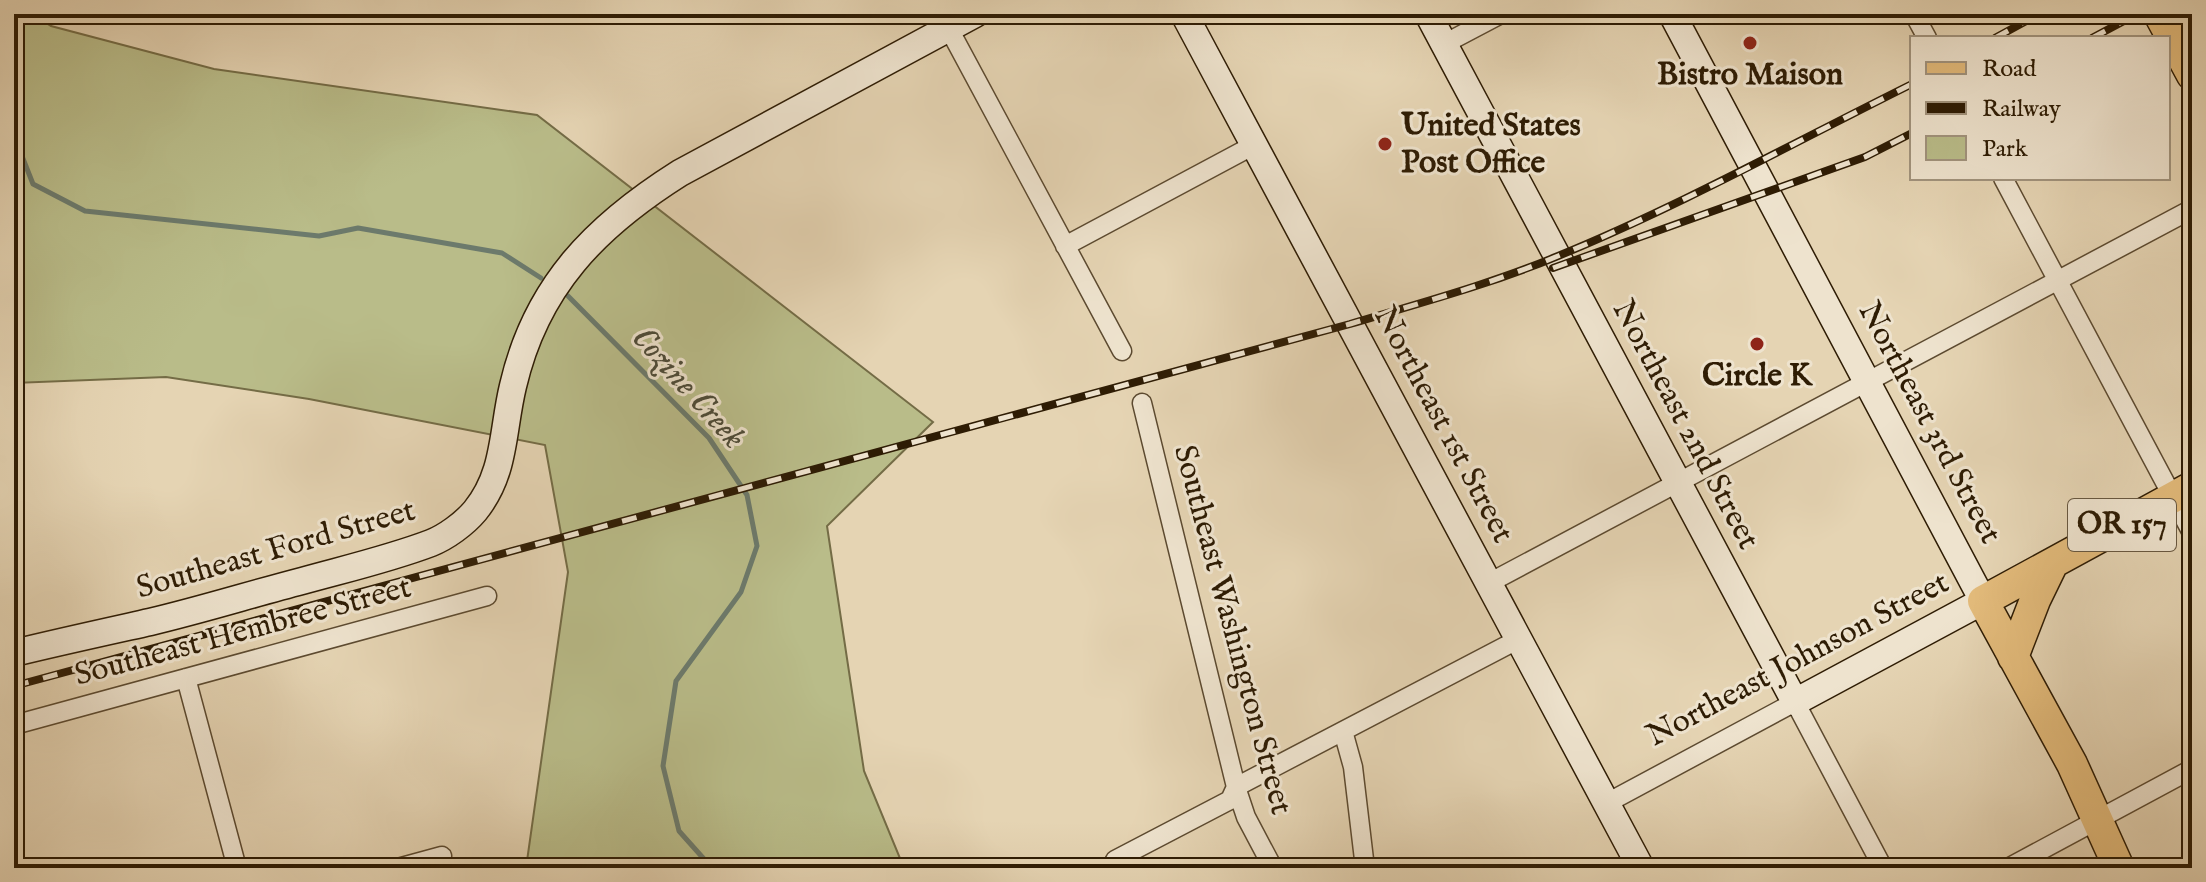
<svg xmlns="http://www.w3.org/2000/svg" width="2206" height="882" viewBox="0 0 2206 882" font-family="'IM FELL English',serif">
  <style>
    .green { fill: #b9bc89; stroke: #746c46; stroke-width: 2 }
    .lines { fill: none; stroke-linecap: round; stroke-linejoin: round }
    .stream { stroke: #6c7a6c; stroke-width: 5 }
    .street-casing { stroke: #5c4a30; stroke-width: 21 }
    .secondary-casing { stroke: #2e1c04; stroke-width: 29 }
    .primary-casing { stroke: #2e1c04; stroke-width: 33 }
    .street { stroke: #eee3ce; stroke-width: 18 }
    .secondary { stroke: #eee3ce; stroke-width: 26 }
    .primary { stroke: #e2ba7a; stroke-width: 30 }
    .rail-casing { stroke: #2e1c04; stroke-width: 8 }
    .rail { stroke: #eee3ce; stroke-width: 5; stroke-dasharray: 15; stroke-linecap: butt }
    .poi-dot { fill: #8f2418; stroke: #eee3ce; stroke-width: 3 }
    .labels { text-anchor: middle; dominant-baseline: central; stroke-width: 6; stroke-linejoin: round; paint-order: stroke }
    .shield { fill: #eee3ce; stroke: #685841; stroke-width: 2 }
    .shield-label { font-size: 30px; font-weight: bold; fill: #2e1c04 }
    .poi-label { font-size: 32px; font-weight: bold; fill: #2e1c04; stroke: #eee3ce }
    .street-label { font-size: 32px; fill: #2e1c04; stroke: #eee3ce }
    .water-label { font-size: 34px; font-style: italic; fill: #4d4b38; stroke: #eee3ce }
  </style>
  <rect width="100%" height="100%" fill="#e5d4b3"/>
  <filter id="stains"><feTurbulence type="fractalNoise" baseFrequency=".0025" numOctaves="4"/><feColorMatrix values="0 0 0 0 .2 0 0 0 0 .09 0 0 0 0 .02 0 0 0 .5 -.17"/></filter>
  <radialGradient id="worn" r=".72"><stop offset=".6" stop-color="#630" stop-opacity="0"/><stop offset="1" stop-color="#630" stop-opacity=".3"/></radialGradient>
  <path class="green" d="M 14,14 L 33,14 L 51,26 L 214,69 L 537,115 L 933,422 L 827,526 L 864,771 L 904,868 L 526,868 L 568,572 L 545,445 L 309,399 L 166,377 L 14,383 Z"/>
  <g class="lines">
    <path class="stream" d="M 14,136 L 33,184 L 85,211 L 319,236 L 358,228 L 502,253 L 541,278
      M 568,296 L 709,438 L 747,495 L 757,546 L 741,592 L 676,681 L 663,766 L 679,831 L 712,868"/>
    <defs>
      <path id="street" d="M 941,14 L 1122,351
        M 1914,14 L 1927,38
        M 1444,44 L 1501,14
        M 2003,178 L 2192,533
        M 1065,246 L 1254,145
        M 1142,403 L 1236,787 L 1246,817 L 1273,868
        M 1489,583 L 2192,209
        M 186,678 L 237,868
        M 14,725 L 487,596
        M 1343,731 L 1353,767 L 1365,868
        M 1607,803 L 1795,702 L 1883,868
        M 1115,860 L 1230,800 L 1236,787 L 1519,639
        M 14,867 L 14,868
        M 398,868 L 442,856
        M 2008,868 L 2192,769"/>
      <path id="secondary" d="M 1184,14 L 1641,868
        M 1428,14 L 1795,702 L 1983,601 L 1672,14
        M 14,653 C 59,642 105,632 150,622 C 201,610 252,594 302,581 C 345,569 389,559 431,543 C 446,537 464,524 475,511 C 506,473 502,431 513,386 C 536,286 596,226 680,173 L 975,14"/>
      <path id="primary" d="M 2159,14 L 2192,75
        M 2013,657 L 2035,600 L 2053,563
        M 2119,868 L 2072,764 L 1983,601 L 2192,487"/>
    </defs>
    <use href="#street" class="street-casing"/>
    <use href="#secondary" class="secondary-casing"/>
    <use href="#primary" class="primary-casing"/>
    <use href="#street" class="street"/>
    <use href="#secondary" class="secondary"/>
    <use href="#primary" class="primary"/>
    <defs>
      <path id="rail" d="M 1995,38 L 2039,14
        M 2092,38 L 2137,14
        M 1553,268 L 1865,157 L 1912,133
        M 14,686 L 1350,324 C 1420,303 1491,284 1558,256 C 1678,207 1795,142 1912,84"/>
    </defs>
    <use href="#rail" class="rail-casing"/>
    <use href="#rail" class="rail"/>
  </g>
  <g class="poi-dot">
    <circle cx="1750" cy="43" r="8"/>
    <circle cx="1385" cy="144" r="8"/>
    <circle cx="1757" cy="344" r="8"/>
  </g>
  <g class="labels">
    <rect class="shield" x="2068" y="499" width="108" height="52" rx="6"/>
    <g class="shield-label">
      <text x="2122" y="525">OR 157</text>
    </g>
    <g class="poi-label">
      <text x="1750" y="75">Bistro Maison</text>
      <text x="1401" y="126" text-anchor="start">United States<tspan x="1401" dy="37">Post Office</tspan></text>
      <text x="1757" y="376">Circle K</text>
    </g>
    <g class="street-label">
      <text transform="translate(1929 423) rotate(62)">Northeast 3rd Street</text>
      <text transform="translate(1443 425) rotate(62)">Northeast 1st Street</text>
      <text transform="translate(1685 425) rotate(62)">Northeast 2nd Street</text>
      <text transform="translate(276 550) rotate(-16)">Southeast Ford Street</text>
      <text transform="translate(1232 630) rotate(75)">Southeast Washington Street</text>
      <text transform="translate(243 632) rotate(-15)">Southeast Hembree Street</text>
      <text transform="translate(1798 660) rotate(-28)">Northeast Johnson Street</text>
    </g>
    <g class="water-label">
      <text transform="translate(688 388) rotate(48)">Cozine Creek</text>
    </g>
  </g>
  <rect width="2206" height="882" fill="none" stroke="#e5d4b3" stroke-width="48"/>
  <rect x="16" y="16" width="2174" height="850" fill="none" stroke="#2e1c04" stroke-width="4"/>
  <rect x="24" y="24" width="2158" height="834" fill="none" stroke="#2e1c04" stroke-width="2"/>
  <rect x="1910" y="36" width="260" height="144" fill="#eee3ce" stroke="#a1937d" stroke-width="2"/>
  <rect x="1926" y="62" width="40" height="12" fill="#e2ba7a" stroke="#a1937d" stroke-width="2"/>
  <text x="1982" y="76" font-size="24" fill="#2e1c04">Road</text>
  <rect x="1926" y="102" width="40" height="12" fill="#2e1c04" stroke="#a1937d" stroke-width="2"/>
  <text x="1982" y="116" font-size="24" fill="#2e1c04">Railway</text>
  <rect x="1926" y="136" width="40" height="24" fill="#b9bc89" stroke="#a1937d" stroke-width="2"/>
  <text x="1982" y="156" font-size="24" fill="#2e1c04">Park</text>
  <rect width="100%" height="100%" filter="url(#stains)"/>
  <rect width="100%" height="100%" fill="url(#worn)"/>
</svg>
